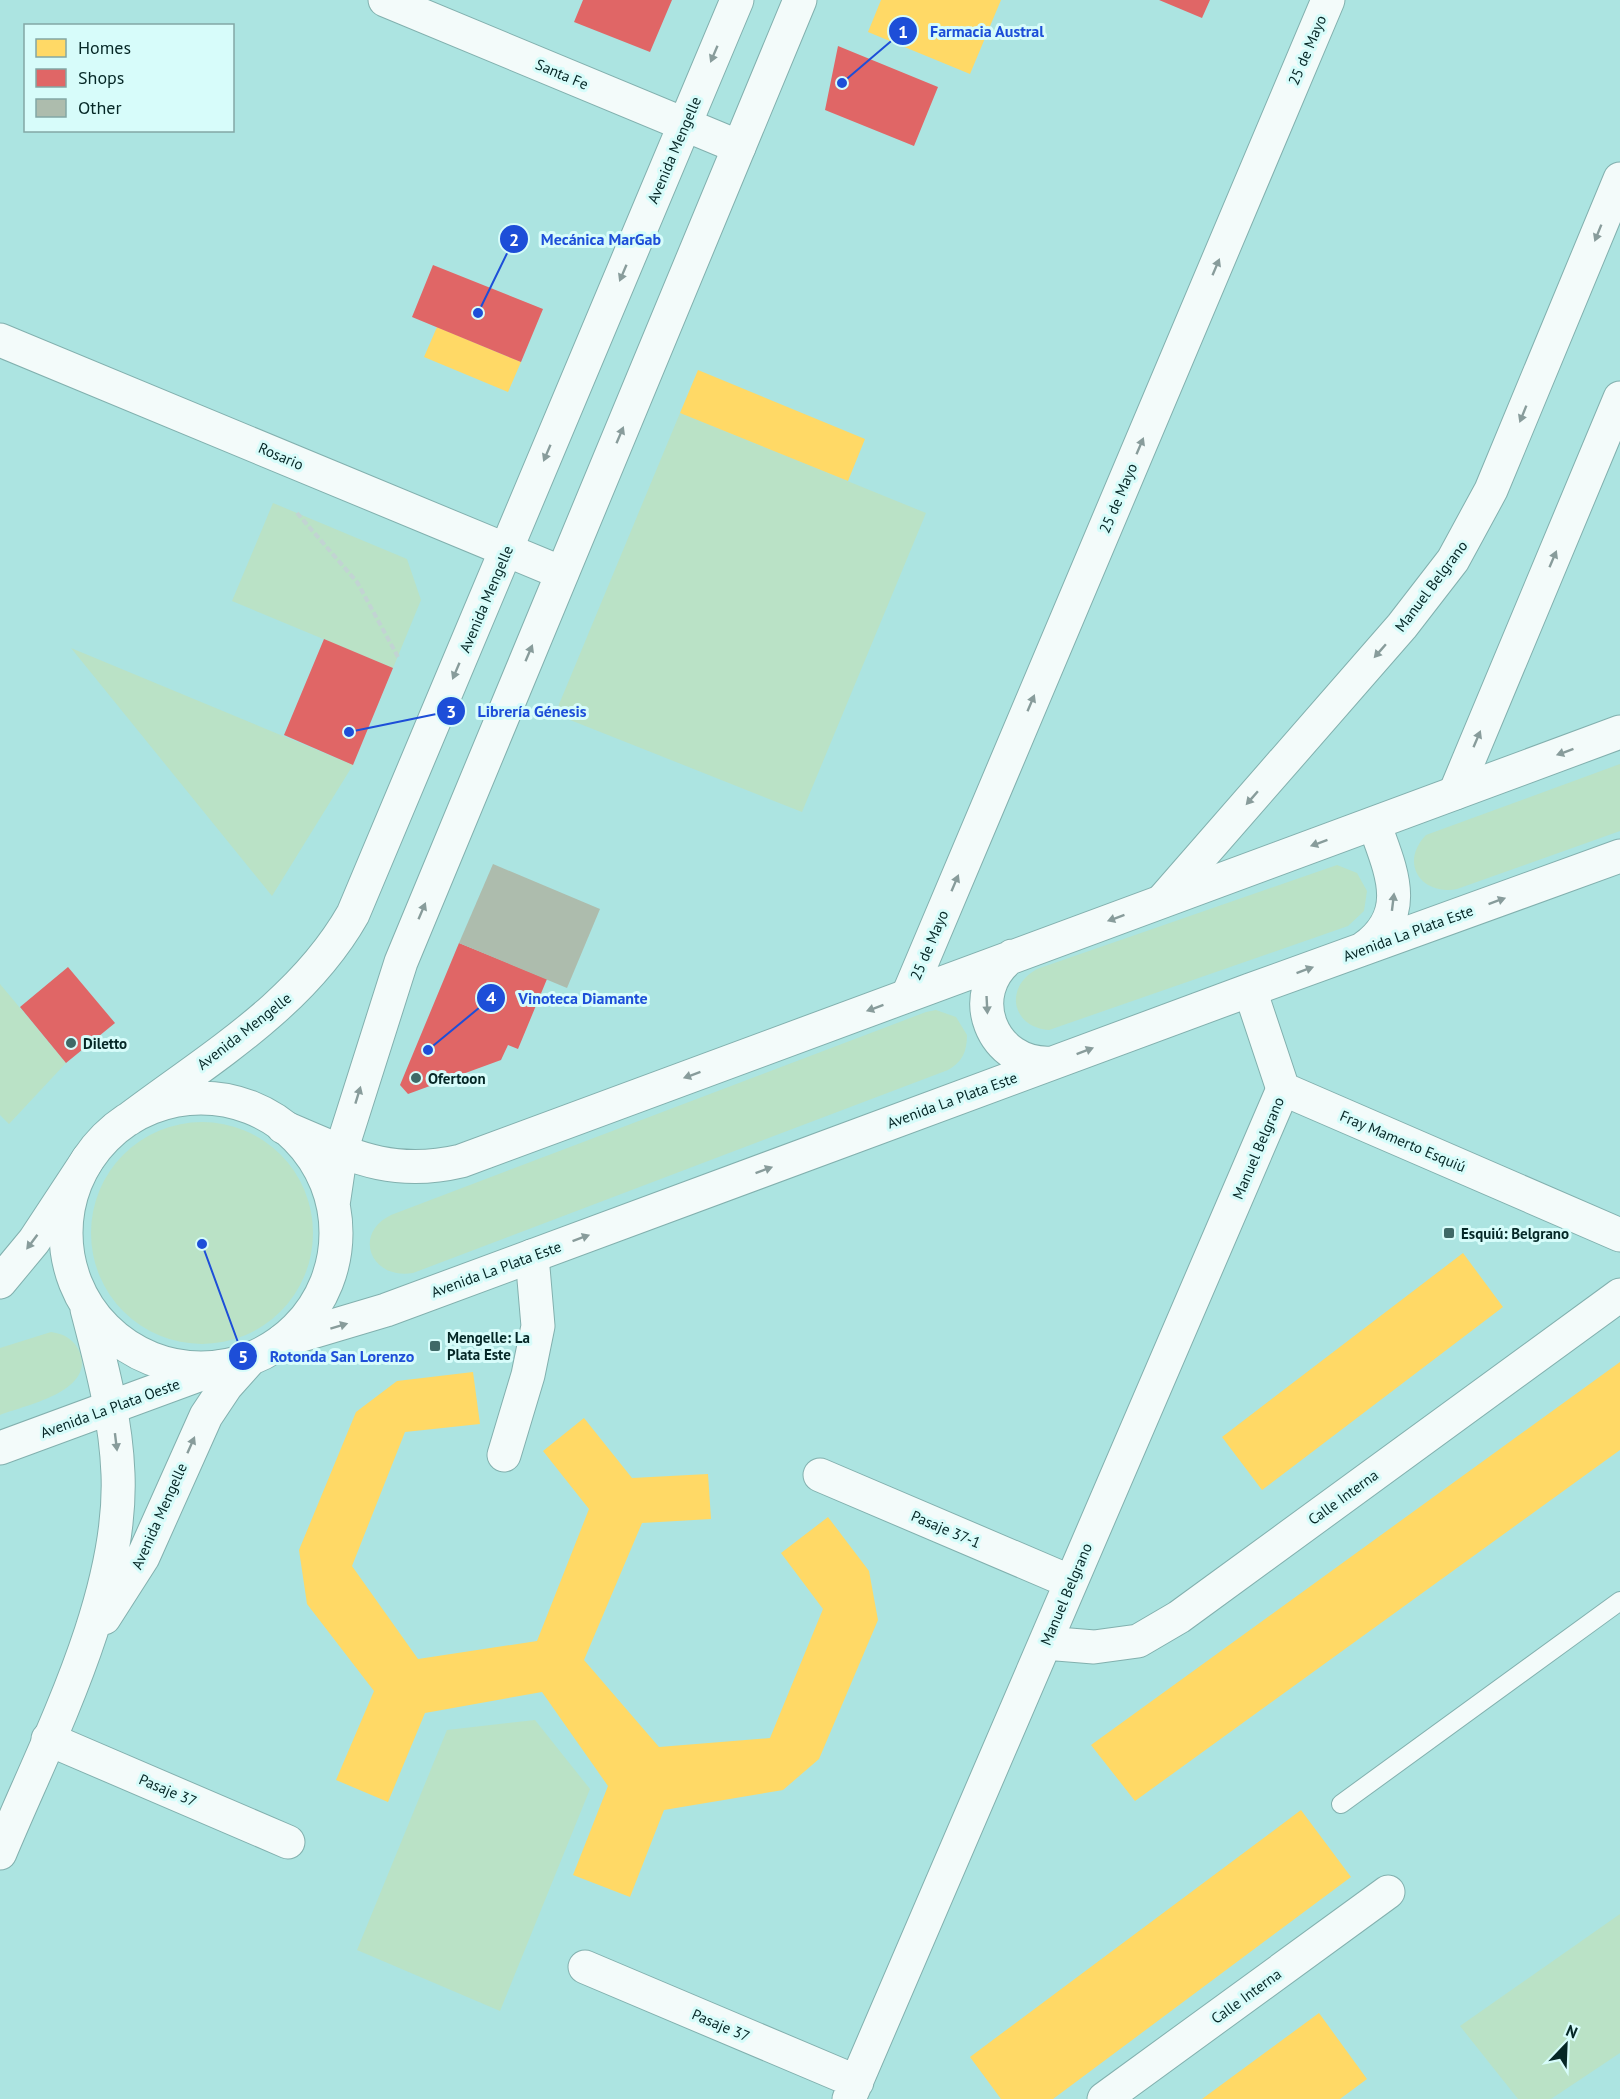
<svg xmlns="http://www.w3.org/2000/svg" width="1620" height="2099" viewBox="0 0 1620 2099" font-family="'PT Sans',sans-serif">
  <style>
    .green { fill: #bae2c6 }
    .homes { fill: #ffd966 }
    .shops { fill: #e06666 }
    .building { fill: #adbcad }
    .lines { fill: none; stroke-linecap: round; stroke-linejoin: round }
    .lane-casing { stroke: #82b0ae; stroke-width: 20 }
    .street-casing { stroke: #82b0ae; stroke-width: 35 }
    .secondary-casing { stroke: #82b0ae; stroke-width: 35 }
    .primary-casing { stroke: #82b0ae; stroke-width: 35 }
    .path { stroke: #c2d4d3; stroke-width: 4; stroke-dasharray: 6 3; stroke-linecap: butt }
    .lane { stroke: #f3fbfa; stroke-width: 18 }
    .street { stroke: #f3fbfa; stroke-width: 33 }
    .secondary { stroke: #f3fbfa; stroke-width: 33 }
    .primary { stroke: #f3fbfa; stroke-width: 33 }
    .oneway { fill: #889c9b }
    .poi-dot { fill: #3f6967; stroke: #d7fcfa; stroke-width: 2 }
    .labels { text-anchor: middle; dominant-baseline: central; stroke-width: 6; stroke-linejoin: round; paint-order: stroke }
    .street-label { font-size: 15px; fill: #052726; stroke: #d7fcfa }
    .poi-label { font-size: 15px; font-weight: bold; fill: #052726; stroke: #d7fcfa; text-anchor: start }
    .leader { fill: none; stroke: #1d4ed8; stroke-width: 2 }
    .callout-dot { fill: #1d4ed8; stroke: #d7fcfa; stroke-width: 2 }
    .mark-label { font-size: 18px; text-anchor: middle; font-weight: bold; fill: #fff }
    .callout-label { font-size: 16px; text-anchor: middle; font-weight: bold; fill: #1d4ed8; stroke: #d7fcfa; stroke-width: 6; stroke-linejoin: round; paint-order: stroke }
  </style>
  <rect width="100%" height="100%" fill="#ace4e1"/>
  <path class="green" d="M 680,413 L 926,513 L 802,812 L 555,714 Z
    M 273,503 L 407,559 L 421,600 L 393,668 L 232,601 Z
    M 71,648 L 353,765 L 272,896 Z
    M 1620,764 L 1620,831 L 1457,889 C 1421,896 1399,863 1426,835 Z
    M 1337,865 L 1357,873 L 1367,891 L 1364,911 L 1348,926 L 1049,1030 C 1011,1027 1004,987 1037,969 Z
    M 0,984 L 66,1063 L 9,1124 L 0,1115 Z
    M 936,1010 L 956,1017 L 967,1035 C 967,1052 962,1062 948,1070 L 413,1273 C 371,1280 352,1234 391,1215 L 926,1012 Z
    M91 1233a111 111 0 1 1 222 0a111 111 0 1 1-222 0Z
    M 51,1332 C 65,1334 75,1340 80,1353 C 94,1392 26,1405 0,1415 L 0,1348 Z
    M 535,1720 L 590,1789 L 500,2011 L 357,1950 L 447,1730 Z
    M 1620,1914 L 1620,2053 L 1551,2099 L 1518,2099 L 1460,2026 Z"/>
  <path class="homes" d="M 881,0 L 1001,0 L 970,74 L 868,32 Z
    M 437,327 L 521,362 L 508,392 L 424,357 Z
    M 698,370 L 865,439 L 848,481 L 680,413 Z
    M 1463,1253 L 1503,1307 L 1262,1490 L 1222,1437 Z
    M 1620,1362 L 1620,1450 L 1135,1801 L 1091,1745 Z
    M 473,1372 L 480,1424 L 405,1432 L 352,1566 L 418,1659 L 537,1641 L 589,1509 L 543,1451 L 584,1418 L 632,1478 L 708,1474 L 711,1519 L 642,1523 L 584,1660 L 659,1747 L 770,1738 L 823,1609 L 781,1553 L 828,1517 L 869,1571 L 878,1620 L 819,1759 L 783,1790 L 664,1810 L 630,1897 L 573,1875 L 608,1786 L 542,1692 L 425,1713 L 388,1802 L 336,1780 L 374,1691 L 307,1604 L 299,1550 L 356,1412 L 397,1381 Z
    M 1301,1810 L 1351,1877 L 1053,2099 L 1001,2099 L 970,2057 Z
    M 1319,2013 L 1367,2079 L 1340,2099 L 1202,2099 Z"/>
  <path class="shops" d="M 583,0 L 672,0 L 650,52 L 574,22 Z
    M 1159,0 L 1210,0 L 1202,18 Z
    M 838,46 L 938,87 L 914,146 L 825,110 Z
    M 433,265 L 543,309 L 521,362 L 412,317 Z
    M 324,639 L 393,668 L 353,765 L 284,735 Z
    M 459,943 L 547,979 L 518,1049 L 508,1045 L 501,1060 L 408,1094 L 400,1085 Z
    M 68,967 L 115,1023 L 66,1063 L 20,1007 Z"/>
  <path class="building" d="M 493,864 L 600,909 L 567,988 L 459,943 Z"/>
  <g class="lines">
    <defs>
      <path id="lane" d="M 1341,1804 L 1620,1601"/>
      <path id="street" d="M 385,0 L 739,147
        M 0,340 L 562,573
        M 1455,793 L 1620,398
        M 1162,901 L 1402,626 L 1453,560 L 1491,490 L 1620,179
        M 908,995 L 1328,0
        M 504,1455 L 528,1375 L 538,1326 L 532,1256
        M 820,1475 L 1071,1582
        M 1045,1643 L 1094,1647 L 1138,1641 L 1179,1617 L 1620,1295
        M 48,1739 L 288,1842
        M 585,1967 L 857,2082
        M 849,2099 L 1283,1089
        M 1104,2099 L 1388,1892"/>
      <path id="secondary" d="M 1364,948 C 1413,913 1390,869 1374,823
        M 1012,956 C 962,993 992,1067 1052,1063
        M 1250,990 L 1283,1089 L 1620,1235
        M 283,1127 C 348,1154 389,1178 461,1161 L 1620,732
        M 0,1282 L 34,1241 L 88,1159
        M 282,1341 L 386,1310 L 1250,990 L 1620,856
        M 0,1448 L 220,1367"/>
      <path id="primary" d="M66 1233a135 135 0 1 1 270 0a135 135 0 1 1-270 0Z
        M 129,1119 C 210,1058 302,1004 353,914 L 737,0
        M 333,1205 L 341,1151 L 401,962 L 800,0
        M 104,1618 L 143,1557 L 206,1416 L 226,1386 L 251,1358
        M 0,1853 C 47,1740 123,1598 118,1474 C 116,1418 101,1363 87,1309"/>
    </defs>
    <use href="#lane" class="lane-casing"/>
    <use href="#street" class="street-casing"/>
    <use href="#secondary" class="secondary-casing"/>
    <use href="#primary" class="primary-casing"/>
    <path class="path" d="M 297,513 L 357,582 L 398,657"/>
    <use href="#lane" class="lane"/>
    <use href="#street" class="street"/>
    <use href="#secondary" class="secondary"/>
    <use href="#primary" class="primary"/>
  </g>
  <defs><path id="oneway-solid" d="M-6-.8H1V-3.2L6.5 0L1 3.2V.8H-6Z" transform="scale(1.5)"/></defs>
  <g class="oneway">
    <use href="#oneway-solid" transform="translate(714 54) rotate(113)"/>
    <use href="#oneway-solid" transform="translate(1598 233) rotate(112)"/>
    <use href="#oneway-solid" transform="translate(1216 267) rotate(-67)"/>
    <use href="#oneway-solid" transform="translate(623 273) rotate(113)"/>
    <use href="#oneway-solid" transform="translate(1523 414) rotate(112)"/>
    <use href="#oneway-solid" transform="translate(620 435) rotate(-67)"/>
    <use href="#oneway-solid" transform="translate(1140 446) rotate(-67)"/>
    <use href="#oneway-solid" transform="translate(547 453) rotate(113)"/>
    <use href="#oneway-solid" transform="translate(1553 559) rotate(-67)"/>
    <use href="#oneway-solid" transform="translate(1380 651) rotate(131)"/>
    <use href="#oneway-solid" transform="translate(529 653) rotate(-67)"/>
    <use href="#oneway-solid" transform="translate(456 671) rotate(113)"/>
    <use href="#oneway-solid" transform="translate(1031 703) rotate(-67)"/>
    <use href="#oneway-solid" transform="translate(1477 739) rotate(-67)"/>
    <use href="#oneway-solid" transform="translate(1565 752) rotate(160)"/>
    <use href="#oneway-solid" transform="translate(1252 798) rotate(131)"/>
    <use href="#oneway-solid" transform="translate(1319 843) rotate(160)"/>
    <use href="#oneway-solid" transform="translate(955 883) rotate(-67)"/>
    <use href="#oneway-solid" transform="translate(1497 901) rotate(-20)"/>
    <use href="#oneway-solid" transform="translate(1393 902) rotate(-83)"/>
    <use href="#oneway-solid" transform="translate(422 911) rotate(-67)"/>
    <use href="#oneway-solid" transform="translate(1116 918) rotate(160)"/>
    <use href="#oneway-solid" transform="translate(1305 970) rotate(-20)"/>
    <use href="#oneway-solid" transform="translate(987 1005) rotate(87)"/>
    <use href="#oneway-solid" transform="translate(875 1008) rotate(160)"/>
    <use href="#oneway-solid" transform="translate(1085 1051) rotate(-21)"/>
    <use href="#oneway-solid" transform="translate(692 1075) rotate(160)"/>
    <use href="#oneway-solid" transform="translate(358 1095) rotate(-73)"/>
    <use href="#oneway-solid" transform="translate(764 1170) rotate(-20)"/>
    <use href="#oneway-solid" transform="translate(581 1238) rotate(-20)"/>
    <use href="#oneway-solid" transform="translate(32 1242) rotate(127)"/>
    <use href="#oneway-solid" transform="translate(339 1326) rotate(-17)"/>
    <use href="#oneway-solid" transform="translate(116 1442) rotate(83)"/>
    <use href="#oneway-solid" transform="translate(191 1445) rotate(-66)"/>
  </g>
  <g class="poi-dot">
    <circle cx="71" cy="1043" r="6"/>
    <circle cx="416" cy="1078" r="6"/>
    <rect x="1443" y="1227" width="12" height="12" rx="3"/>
    <rect x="429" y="1340" width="12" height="12" rx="3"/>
  </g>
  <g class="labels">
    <g class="street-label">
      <text transform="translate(1307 50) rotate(-67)">25 de Mayo</text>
      <text transform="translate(562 74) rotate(23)">Santa Fe</text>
      <text transform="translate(674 150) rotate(-67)">Avenida Mengelle</text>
      <text transform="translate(281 456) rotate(23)">Rosario</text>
      <text transform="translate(1118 498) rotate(-67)">25 de Mayo</text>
      <text transform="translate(1431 586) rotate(-53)">Manuel Belgrano</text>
      <text transform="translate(486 599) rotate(-67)">Avenida Mengelle</text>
      <text transform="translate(1408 933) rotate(-20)">Avenida La Plata Este</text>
      <text transform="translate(929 945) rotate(-67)">25 de Mayo</text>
      <text transform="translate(244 1031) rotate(-38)">Avenida Mengelle</text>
      <text transform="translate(952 1100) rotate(-20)">Avenida La Plata Este</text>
      <text transform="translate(1403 1141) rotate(23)">Fray Mamerto Esquiú</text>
      <text transform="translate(1258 1148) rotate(-67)">Manuel Belgrano</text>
      <text transform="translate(496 1269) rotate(-20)">Avenida La Plata Este</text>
      <text transform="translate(110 1408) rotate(-20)">Avenida La Plata Oeste</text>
      <text transform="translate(1343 1497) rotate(-36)">Calle Interna</text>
      <text transform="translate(159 1516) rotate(-66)">Avenida Mengelle</text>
      <text transform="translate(946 1529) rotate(23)">Pasaje 37-1</text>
      <text transform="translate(1066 1594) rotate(-67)">Manuel Belgrano</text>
      <text transform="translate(168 1790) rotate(23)">Pasaje 37</text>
      <text transform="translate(1246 1996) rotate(-36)">Calle Interna</text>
      <text transform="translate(721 2025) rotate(23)">Pasaje 37</text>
    </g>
    <g class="poi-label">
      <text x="83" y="1043">Diletto</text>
      <text x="428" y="1078">Ofertoon</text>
      <text x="1461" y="1233">Esquiú: Belgrano</text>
      <text x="447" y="1337">Mengelle: La<tspan x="447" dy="17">Plata Este</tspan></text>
    </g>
  </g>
  <path class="leader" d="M842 83L903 31M478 313L514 239M349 732L451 711M428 1050L491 998M202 1244L243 1356"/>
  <g class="callout-dot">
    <circle cx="842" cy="83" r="6"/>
    <circle cx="478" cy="313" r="6"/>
    <circle cx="349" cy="732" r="6"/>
    <circle cx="428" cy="1050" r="6"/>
    <circle cx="202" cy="1244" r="6"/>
    <circle cx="903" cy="31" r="15"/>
    <circle cx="514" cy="239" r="15"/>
    <circle cx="451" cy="711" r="15"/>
    <circle cx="491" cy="998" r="15"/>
    <circle cx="243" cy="1356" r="15"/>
  </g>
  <g class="mark-label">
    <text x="903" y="38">1</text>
    <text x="514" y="246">2</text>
    <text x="451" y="718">3</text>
    <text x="491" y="1004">4</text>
    <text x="243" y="1363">5</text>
  </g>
  <g class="callout-label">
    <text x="987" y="37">Farmacia Austral</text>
    <text x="601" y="245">Mecánica MarGab</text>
    <text x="532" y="717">Librería Génesis</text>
    <text x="583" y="1004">Vinoteca Diamante</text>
    <text x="342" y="1362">Rotonda San Lorenzo</text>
  </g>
  <rect x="24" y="24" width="210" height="108" fill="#d7fcfa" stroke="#83a7a5" stroke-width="1.5"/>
  <rect x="36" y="39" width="30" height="18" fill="#ffd966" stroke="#83a7a5" stroke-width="1.5"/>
  <text x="78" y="54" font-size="18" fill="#052726">Homes</text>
  <rect x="36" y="69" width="30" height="18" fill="#e06666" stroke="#83a7a5" stroke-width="1.5"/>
  <text x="78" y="84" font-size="18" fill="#052726">Shops</text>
  <rect x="36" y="99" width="30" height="18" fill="#adbcad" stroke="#83a7a5" stroke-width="1.5"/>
  <text x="78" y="114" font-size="18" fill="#052726">Other</text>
  <g transform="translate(1566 2045) rotate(23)" stroke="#d7fcfa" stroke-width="4.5" paint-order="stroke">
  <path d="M0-4.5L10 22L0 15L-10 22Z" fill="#052726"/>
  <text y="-9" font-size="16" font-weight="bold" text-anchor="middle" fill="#052726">N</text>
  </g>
</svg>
